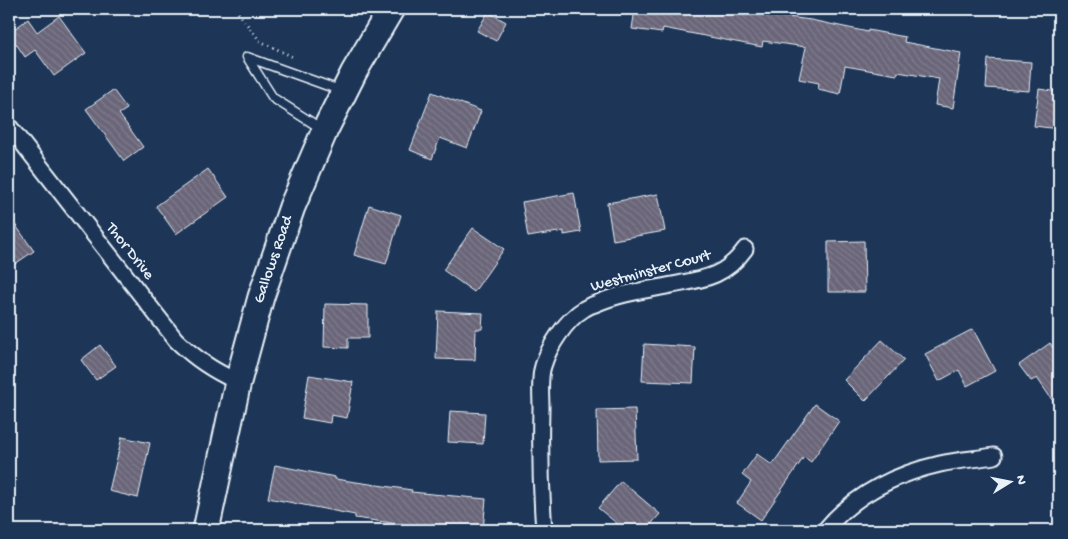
<svg xmlns="http://www.w3.org/2000/svg" width="1068" height="539" viewBox="0 0 1068 539" font-family="'Gochi Hand',sans-serif">
  <style>
    .building { fill: url(#building-back-hatch); stroke: #e8f1f8 }
    .lines { fill: none; stroke-linecap: round; stroke-linejoin: round }
    .service-casing { stroke: #e8f1f8; stroke-width: 11 }
    .minor-casing { stroke: #e8f1f8; stroke-width: 19 }
    .primary-casing { stroke: #e8f1f8; stroke-width: 29 }
    .path { stroke: #e8f1f8; stroke-width: 3; stroke-dasharray: 1 4; stroke-linecap: butt }
    .service { stroke: #1d3557; stroke-width: 8 }
    .minor { stroke: #1d3557; stroke-width: 15 }
    .primary { stroke: #1d3557; stroke-width: 25 }
    .labels { text-anchor: middle; dominant-baseline: central; stroke-width: 5; stroke-linejoin: round; paint-order: stroke }
    .street-label { font-size: 16px; fill: #e8f1f8; stroke: #1d3557 }
  </style>
  <defs>
    <pattern id="building-back-hatch" width="6" height="6" patternUnits="userSpaceOnUse" patternTransform="scale(1.25)"><rect width="6" height="6" fill="#6a6579"/><path d="M-1 5l2 2M0 0l6 6M5-1l2 2" fill="none" stroke="#7f7c8d"/></pattern>
  </defs>
  <rect width="100%" height="100%" fill="#1d3557"/>
  <filter id="ink" filterUnits="userSpaceOnUse"><feTurbulence type="fractalNoise" baseFrequency=".02" numOctaves="2"/><feDisplacementMap in="SourceGraphic" scale="10" xChannelSelector="R" yChannelSelector="G"/><feConvolveMatrix kernelMatrix="1 2 1 2 8 2 1 2 1" color-interpolation-filters="sRGB"/></filter>
  <g filter="url(#ink)">
    <path class="building" d="M 635,9 L 727,9 L 811,20 L 868,32 L 868,30 L 905,37 L 904,42 L 961,53 L 953,108 L 935,105 L 939,79 L 898,72 L 897,75 L 845,66 L 840,94 L 818,89 L 819,83 L 799,79 L 806,47 L 763,41 L 762,47 L 663,28 L 662,33 L 632,29 Z
      M 488,12 L 506,22 L 496,41 L 477,31 Z
      M 59,16 L 86,53 L 54,76 L 35,50 L 25,57 L 9,33 L 28,19 L 37,32 Z
      M 988,59 L 1031,62 L 1029,91 L 986,88 Z
      M 1039,89 L 1059,92 L 1059,129 L 1034,126 Z
      M 113,90 L 127,109 L 119,114 L 143,147 L 124,161 L 86,109 Z
      M 432,92 L 481,111 L 467,148 L 440,138 L 432,159 L 410,150 Z
      M 208,169 L 228,197 L 176,234 L 156,206 Z
      M 574,193 L 581,232 L 564,235 L 564,231 L 528,237 L 522,202 Z
      M 658,194 L 665,231 L 613,240 L 607,203 Z
      M 369,205 L 401,215 L 386,264 L 354,255 Z
      M 9,216 L 34,251 L 9,268 Z
      M 473,228 L 504,249 L 474,292 L 443,270 Z
      M 864,241 L 865,292 L 828,292 L 828,242 Z
      M 325,304 L 368,305 L 368,338 L 348,338 L 348,348 L 324,347 Z
      M 438,311 L 483,313 L 482,329 L 476,329 L 475,360 L 436,359 Z
      M 973,329 L 995,371 L 967,386 L 959,370 L 939,381 L 925,354 Z
      M 882,340 L 904,360 L 865,401 L 844,380 Z
      M 1050,343 L 1059,356 L 1059,410 L 1037,378 L 1031,381 L 1019,365 Z
      M 644,344 L 695,347 L 693,383 L 642,381 Z
      M 100,345 L 116,366 L 96,380 L 81,360 Z
      M 309,375 L 353,382 L 347,418 L 331,415 L 330,423 L 302,418 Z
      M 815,404 L 839,421 L 811,462 L 804,457 L 761,520 L 737,503 L 751,482 L 742,475 L 757,454 L 772,465 Z
      M 635,409 L 637,459 L 598,460 L 597,410 Z
      M 450,411 L 485,413 L 483,444 L 448,442 Z
      M 122,437 L 150,443 L 138,498 L 109,491 Z
      M 275,465 L 335,477 L 335,479 L 412,490 L 411,492 L 486,499 L 483,530 L 460,530 L 445,529 L 445,530 L 443,530 L 355,518 L 355,515 L 268,498 Z
      M 621,481 L 660,514 L 646,530 L 625,530 L 598,508 Z"/>
    <g class="lines">
      <defs>
        <path id="service" d="M 247,57 L 273,98 L 322,129
          M 247,57 L 342,91"/>
        <path id="minor" d="M 9,126 L 176,340 C 196,359 212,370 238,382
          M 544,530 C 541,490 540,449 541,408 C 541,396 539,378 543,366 C 549,346 566,320 584,309 C 587,307 591,305 595,304 C 620,293 646,290 672,285 C 704,279 725,277 745,249
          M 825,530 C 854,495 896,474 940,464 C 957,460 976,459 994,456"/>
        <g id="primary">
          <path id="s1" d="M 206,530 L 238,382 L 261,297 L 292,207 L 325,130 L 354,72 L 391,9"/>
        </g>
      </defs>
      <use href="#service" class="service-casing"/>
      <use href="#minor" class="minor-casing"/>
      <use href="#primary" class="primary-casing"/>
      <path class="path" d="M 235,9 L 260,41 L 293,57"/>
      <use href="#service" class="service"/>
      <use href="#minor" class="minor"/>
      <use href="#primary" class="primary"/>
    </g>
  </g>
  <g class="labels">
    <g class="street-label">
      <text transform="translate(129 252) rotate(52)">Thor Drive</text>
      <text stroke="none"><textPath href="#s1" startOffset="279">Gallows Road</textPath></text>
      <text transform="translate(651 272) rotate(-15)">Westminster Court</text>
    </g>
  </g>
  <rect width="1068" height="539" fill="none" stroke="#1d3557" stroke-width="30"/>
  <rect x="15" y="15" width="1038" height="509" fill="none" stroke="#e8f1f8" stroke-width="2" filter="url(#ink)"/>
  <g transform="translate(1010 482) rotate(80)" stroke="#1d3557" stroke-width="4" paint-order="stroke">
  <path d="M0-4L9 19L0 12L-9 19Z" fill="#e8f1f8"/>
  <text y="-8" font-size="14" font-weight="bold" text-anchor="middle" fill="#e8f1f8">N</text>
  </g>
</svg>
